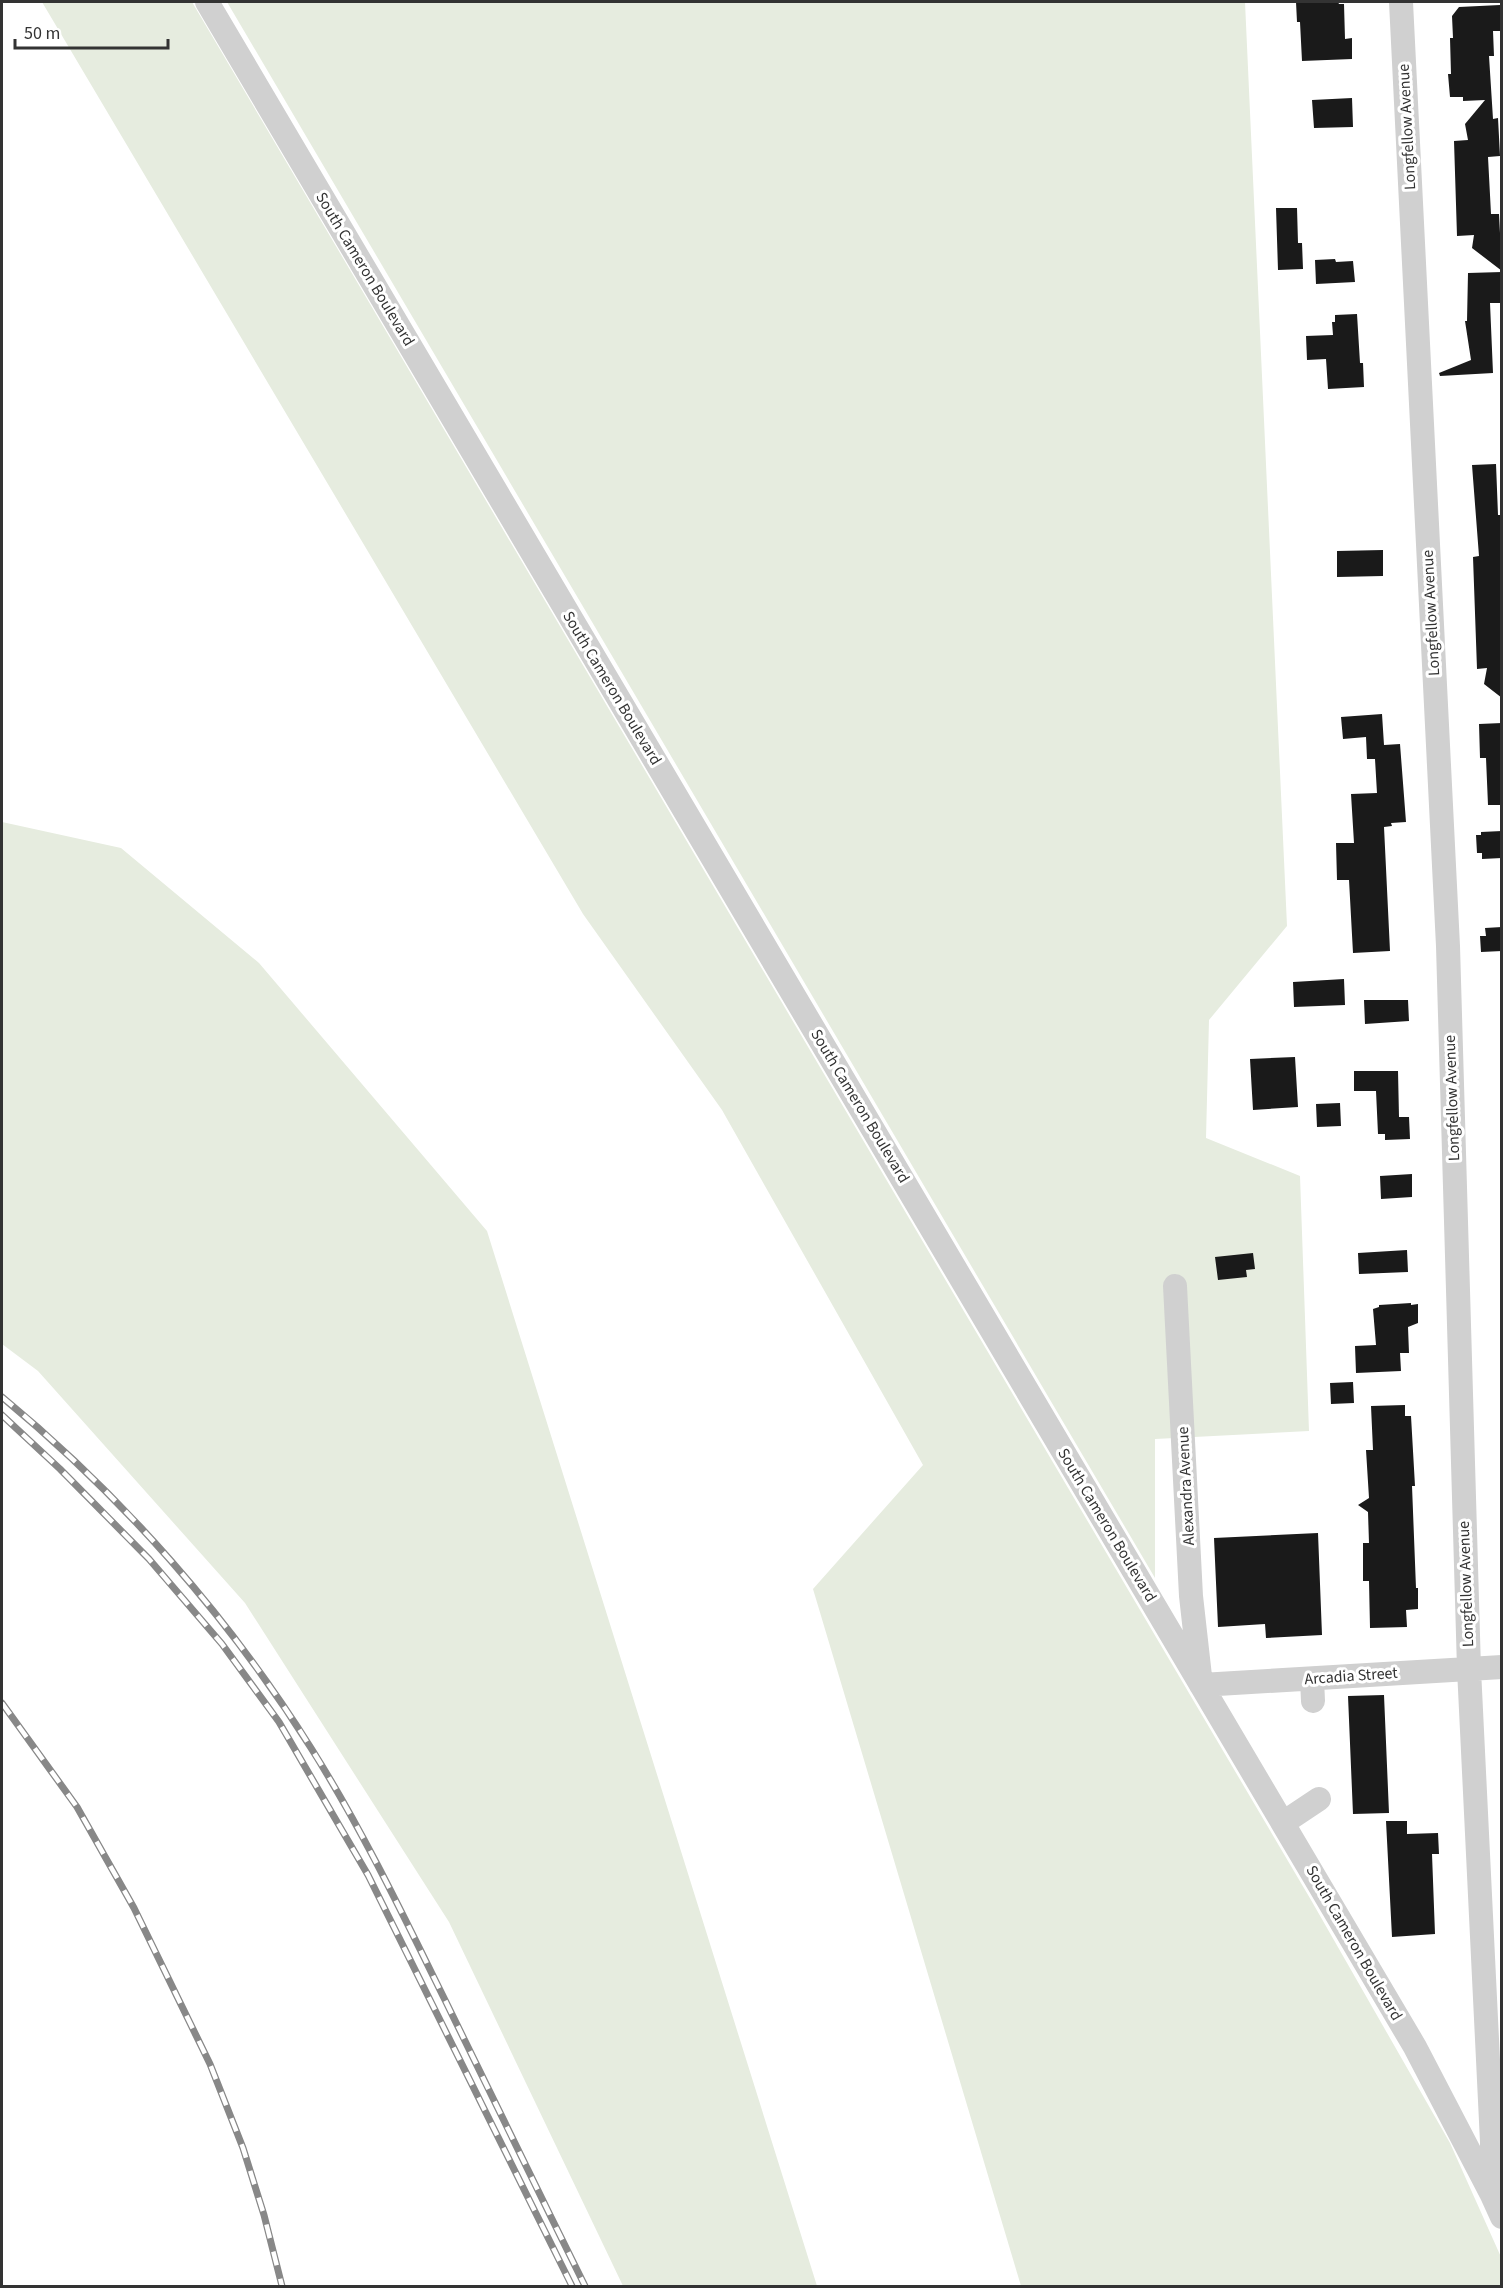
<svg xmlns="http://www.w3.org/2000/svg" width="1503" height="2288" viewBox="0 0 1503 2288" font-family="'Source Sans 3',sans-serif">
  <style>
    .green { fill: #e6ecdf }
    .building { fill: #1a1a1a }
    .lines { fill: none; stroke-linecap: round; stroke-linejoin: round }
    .minor { stroke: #d0d0d0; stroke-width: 24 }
    .rail-casing { stroke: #888; stroke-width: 7 }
    .rail { stroke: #fff; stroke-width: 4.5; stroke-dasharray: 14; stroke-linecap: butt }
    .labels { text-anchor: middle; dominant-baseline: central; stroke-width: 6; stroke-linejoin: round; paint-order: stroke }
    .street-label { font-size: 16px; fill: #333; stroke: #fff }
  </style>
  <rect width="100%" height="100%" fill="#fff"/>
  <path class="green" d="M 42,2 L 192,2 L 1311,1900 L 1450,2143 L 1501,2257 L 1501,2286 L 1021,2286 L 813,1589 L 923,1465 L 722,1110 L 583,914 Z
    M 227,2 L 1245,2 L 1287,926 L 1209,1020 L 1206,1138 L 1300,1176 L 1309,1431 L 1155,1439 L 1155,1578 Z
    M 2,822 L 121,848 L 259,963 L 487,1231 L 817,2286 L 623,2286 L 449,1922 L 245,1603 L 38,1371 L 2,1344 Z"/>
  <path class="building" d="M 1296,2 L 1338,2 L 1339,4 L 1344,4 L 1345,39 L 1352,38 L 1352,59 L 1302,61 L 1300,22 L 1297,22 Z
    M 1500,5 L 1502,31 L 1493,31 L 1494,56 L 1489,56 L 1493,119 L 1498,118 L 1500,156 L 1488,157 L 1491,214 L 1499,214 L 1502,271 L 1472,248 L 1474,235 L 1457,236 L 1454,141 L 1468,140 L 1465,124 L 1485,100 L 1463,101 L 1463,97 L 1450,97 L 1448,74 L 1451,74 L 1450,38 L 1453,38 L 1452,16 L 1459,7 Z
    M 1352,98 L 1353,127 L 1314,128 L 1312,100 Z
    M 1276,208 L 1297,208 L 1298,243 L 1302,243 L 1303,269 L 1278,270 Z
    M 1335,259 L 1336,262 L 1353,261 L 1355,282 L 1316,284 L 1315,260 Z
    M 1502,272 L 1502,303 L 1490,303 L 1493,373 L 1440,376 L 1439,373 L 1471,360 L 1465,321 L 1467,321 L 1468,273 Z
    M 1357,314 L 1360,363 L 1363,363 L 1364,387 L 1328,389 L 1326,359 L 1307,360 L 1306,336 L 1333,335 L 1332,322 L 1335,322 L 1335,315 Z
    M 1496,464 L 1498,515 L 1502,515 L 1502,698 L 1484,684 L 1487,668 L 1477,669 L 1473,557 L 1479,556 L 1472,465 Z
    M 1383,550 L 1383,576 L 1337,577 L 1337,551 Z
    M 1382,714 L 1384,745 L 1400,744 L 1406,822 L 1391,823 L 1392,826 L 1384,827 L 1390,951 L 1353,953 L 1349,880 L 1337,880 L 1336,843 L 1354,843 L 1351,794 L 1377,793 L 1375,759 L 1367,759 L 1366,737 L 1343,739 L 1341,717 Z
    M 1502,723 L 1502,805 L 1488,805 L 1486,758 L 1480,758 L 1479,724 Z
    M 1502,831 L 1502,858 L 1482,859 L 1482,853 L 1477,853 L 1476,835 L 1481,835 L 1481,832 Z
    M 1502,927 L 1502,951 L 1481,952 L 1480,936 L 1486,936 L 1485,928 Z
    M 1344,979 L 1345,1005 L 1294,1007 L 1293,982 Z
    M 1364,1000 L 1408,1000 L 1409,1021 L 1365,1024 Z
    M 1295,1057 L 1298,1107 L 1253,1110 L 1250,1059 Z
    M 1354,1071 L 1398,1071 L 1399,1117 L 1409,1117 L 1410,1139 L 1385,1140 L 1385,1134 L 1378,1134 L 1376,1091 L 1354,1091 Z
    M 1340,1103 L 1341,1126 L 1317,1127 L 1316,1104 Z
    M 1412,1174 L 1412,1197 L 1381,1199 L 1380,1176 Z
    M 1407,1250 L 1408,1272 L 1359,1274 L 1358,1253 Z
    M 1253,1253 L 1255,1269 L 1246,1270 L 1247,1277 L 1218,1280 L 1215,1257 Z
    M 1411,1303 L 1411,1305 L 1418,1304 L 1418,1323 L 1408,1327 L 1409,1353 L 1400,1353 L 1401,1371 L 1356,1373 L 1355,1346 L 1376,1345 L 1373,1309 L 1379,1307 L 1379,1305 Z
    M 1353,1382 L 1354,1403 L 1331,1404 L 1330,1383 Z
    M 1405,1405 L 1405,1416 L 1411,1416 L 1415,1486 L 1412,1486 L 1416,1588 L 1418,1588 L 1418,1609 L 1406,1610 L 1407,1627 L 1370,1628 L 1369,1581 L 1363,1581 L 1363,1543 L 1369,1543 L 1368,1512 L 1358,1505 L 1369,1498 L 1366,1450 L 1373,1450 L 1371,1406 Z
    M 1318,1533 L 1322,1635 L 1266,1638 L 1265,1624 L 1218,1627 L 1214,1538 Z
    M 1384,1695 L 1389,1813 L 1353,1814 L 1348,1696 Z
    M 1386,1821 L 1407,1821 L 1407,1834 L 1438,1833 L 1439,1854 L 1432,1854 L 1435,1934 L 1392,1937 Z"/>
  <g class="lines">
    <path class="minor" d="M 207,2 L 1415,2047 L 1492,2195 L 1502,2217
      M 1401,2 L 1448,946 L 1469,1669 L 1492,2142 L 1492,2190
      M 1175,1286 L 1191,1596 L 1201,1685 L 1502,1667
      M 1312,1679 L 1313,1701
      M 1283,1823 L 1319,1799"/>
    <defs>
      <path id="rail" d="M 2,1397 C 122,1496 228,1616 311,1748 C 362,1829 403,1915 445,2000 C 492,2096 538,2191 585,2286
        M 2,1415 L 60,1469 L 149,1559 L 222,1644 L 279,1722 L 368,1875 L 572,2286
        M 2,1703 L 77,1807 L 134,1908 L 210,2064 L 243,2148 L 264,2215 L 282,2286"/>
    </defs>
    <use href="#rail" class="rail-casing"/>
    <use href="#rail" class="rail"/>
  </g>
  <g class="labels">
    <g class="street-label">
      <text transform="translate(1407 127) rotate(-93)">Longfellow Avenue</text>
      <text transform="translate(365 269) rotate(59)">South Cameron Boulevard</text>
      <text transform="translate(1431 613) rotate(-93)">Longfellow Avenue</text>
      <text transform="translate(612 688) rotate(59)">South Cameron Boulevard</text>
      <text transform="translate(1452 1098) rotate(-92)">Longfellow Avenue</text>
      <text transform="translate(860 1106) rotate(59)">South Cameron Boulevard</text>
      <text transform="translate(1186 1486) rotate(-93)">Alexandra Avenue</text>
      <text transform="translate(1107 1525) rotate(59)">South Cameron Boulevard</text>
      <text transform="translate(1466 1584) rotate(-92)">Longfellow Avenue</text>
      <text transform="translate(1351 1676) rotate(-4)">Arcadia Street</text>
      <text transform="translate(1354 1943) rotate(60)">South Cameron Boulevard</text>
    </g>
  </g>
  <rect width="1503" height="2288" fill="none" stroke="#333333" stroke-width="6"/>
  <path d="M15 39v9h153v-9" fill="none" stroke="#333333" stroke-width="3"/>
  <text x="24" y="39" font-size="18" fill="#333333" stroke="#ffffff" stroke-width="4.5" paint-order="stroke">50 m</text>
</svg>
